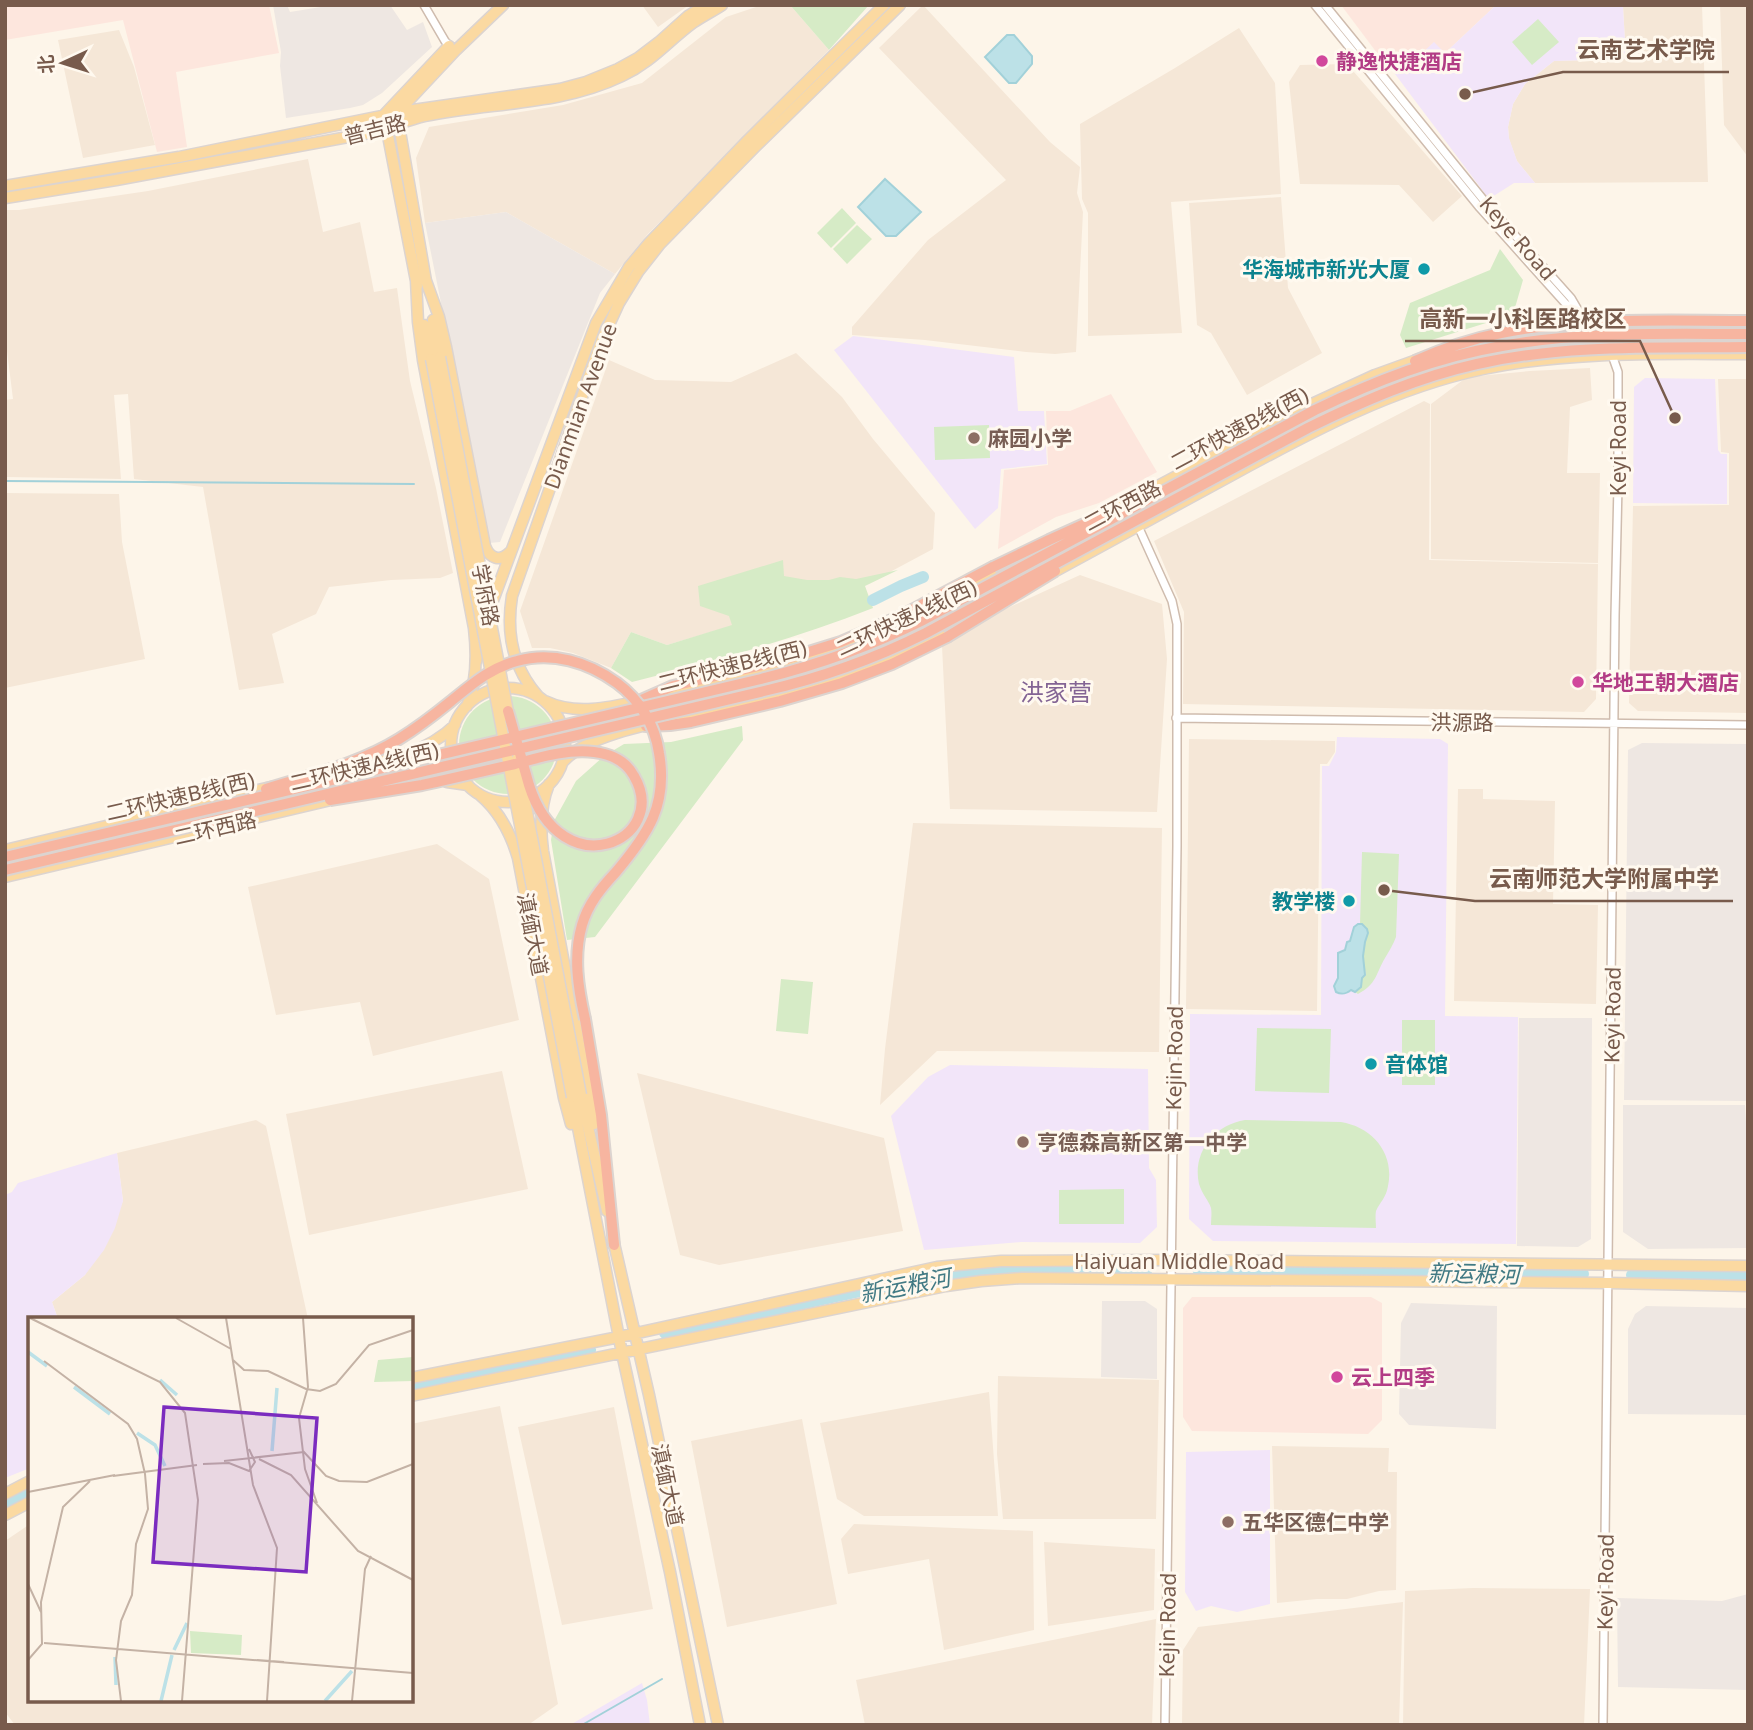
<svg xmlns="http://www.w3.org/2000/svg" width="1753" height="1730" viewBox="0 0 1753 1730" font-family="'Noto Sans','Noto Sans SC',sans-serif">
  <style>
    .residential { fill: #f5e7d7 }
    .commercial { fill: #fde6dd }
    .industrial { fill: #eee7e2 }
    .education { fill: #f2e5f9 }
    .green { fill: #d6ebc6 }
    .water { fill: #bce1e7; stroke: #a2d1d9; stroke-width: 2 }
    .lines { fill: none; stroke-linecap: round; stroke-linejoin: round }
    .stream { stroke: #a2d1d9; stroke-width: 2 }
    .river { stroke: #bce1e7; stroke-width: 12 }
    .minor-casing { stroke: #cfbcae; stroke-width: 10 }
    .major-casing { stroke: #dcd4d0; stroke-width: 13 }
    .highway-casing { stroke: #dcd4d0; stroke-width: 14 }
    .minor { stroke: #fff; stroke-width: 7 }
    .major { stroke: #fbd9a1; stroke-width: 10 }
    .highway { stroke: #f7b5a0; stroke-width: 10 }
    .major-bridge-casing { stroke: #dcd4d0; stroke-width: 13; stroke-linecap: butt }
    .highway-bridge-casing { stroke: #dcd4d0; stroke-width: 14; stroke-linecap: butt }
    .major-bridge { stroke: #fbd9a1; stroke-width: 10 }
    .highway-bridge { stroke: #f7b5a0; stroke-width: 10 }
    .hotel-dot { fill: #d1479c; stroke: #fff9ef; stroke-width: 2.5 }
    .culture-dot { fill: #0f9aa8; stroke: #fff9ef; stroke-width: 2.5 }
    .education-dot { fill: #8d6e63; stroke: #fff9ef; stroke-width: 2.5 }
    .labels { text-anchor: middle; dominant-baseline: central; stroke-width: 6; stroke-linejoin: round; paint-order: stroke }
    .hotel-label { font-size: 21px; font-weight: bold; fill: #b23c85; stroke: #fff9ef; text-anchor: start }
    .street-label { font-size: 21px; fill: #785b4c; stroke: #fff9ef }
    .culture-label { font-size: 21px; font-weight: bold; fill: #0d838f; stroke: #fff9ef; text-anchor: end }
    .education-label { font-size: 21px; font-weight: bold; fill: #785e54; stroke: #fff9ef; text-anchor: start }
    .water-label { font-size: 23px; font-style: italic; fill: #427a84; stroke: #fff9ef }
    .quarter-label { font-size: 24px; fill: #836494; stroke: #fff9ef }
    .inset-river { fill: none; stroke: #bce1e7; stroke-width: 3.5 }
    .inset-road { fill: none; stroke: #c4b2a5; stroke-width: 2 }
    .view { fill: #7b2cbf; fill-opacity: 0.15; stroke: #7b2cbf; stroke-width: 3.5 }
    .inset-edge { fill: none; stroke: #785b4c; stroke-width: 3.5 }
    .leader { fill: none; stroke: #785b4c; stroke-width: 2.5 }
    .callout-dot { fill: #785b4c; stroke: #fff9ef; stroke-width: 2.5 }
    .callout-label { font-size: 23px; text-anchor: middle; font-weight: bold; fill: #785b4c; stroke: #fff9ef; stroke-width: 6; stroke-linejoin: round; paint-order: stroke }
  </style>
  <rect width="100%" height="100%" fill="#fdf5e9"/>
  <path class="residential" d="M 642,5 L 689,5 L 658,27 Z
    M 762,5 L 790,5 L 829,50 L 647,235 L 615,274 L 506,212 L 425,223 L 416,158 L 429,127 L 563,105 L 642,83 L 726,17 Z
    M 923,5 L 1050,142 L 1080,167 L 1077,193 L 1083,212 L 1076,352 L 1055,354 L 1026,352 L 925,340 L 852,335 L 852,327 L 928,240 L 1006,180 L 879,48 Z
    M 1702,5 L 1708,182 L 1535,183 L 1517,161 L 1509,139 L 1508,127 L 1513,104 L 1525,84 L 1554,61 L 1626,59 L 1623,6 Z
    M 1720,5 L 1748,5 L 1748,157 L 1724,125 Z
    M 1239,28 L 1275,83 L 1281,194 L 1171,202 L 1182,333 L 1088,336 L 1088,213 L 1082,199 L 1080,124 L 1175,68 Z
    M 119,30 L 134,67 L 155,145 L 83,158 L 58,40 Z
    M 1347,64 L 1462,196 L 1433,222 L 1399,185 L 1300,184 L 1289,82 L 1300,65 Z
    M 308,159 L 323,232 L 360,222 L 374,292 L 397,288 L 410,381 L 436,488 L 453,573 L 440,578 L 391,580 L 329,587 L 316,614 L 272,634 L 284,683 L 239,690 L 203,487 L 134,479 L 128,394 L 114,395 L 121,479 L 7,477 L 5,400 L 13,399 L 7,351 L 5,351 L 5,210 L 19,210 L 148,191 Z
    M 1281,197 L 1288,288 L 1322,353 L 1247,395 L 1211,333 L 1197,325 L 1189,203 Z
    M 796,353 L 842,397 L 873,439 L 935,513 L 933,549 L 860,588 L 667,645 L 631,632 L 611,668 L 573,653 L 550,648 L 532,648 L 520,611 L 609,360 L 655,380 L 731,382 Z
    M 1590,368 L 1592,400 L 1570,407 L 1567,473 L 1600,473 L 1598,563 L 1431,559 L 1431,404 L 1467,377 L 1530,371 Z
    M 1718,379 L 1748,379 L 1748,713 L 1638,711 L 1629,703 L 1633,506 L 1729,505 L 1729,453 L 1721,452 Z
    M 1424,401 L 1430,404 L 1429,560 L 1598,564 L 1596,699 L 1584,712 L 1183,704 L 1184,612 L 1154,541 Z
    M 5,493 L 119,494 L 122,542 L 145,659 L 5,688 Z
    M 1080,575 L 1162,604 L 1167,659 L 1157,812 L 950,809 L 942,646 L 1001,611 Z
    M 1189,739 L 1335,741 L 1335,752 L 1327,764 L 1320,764 L 1317,1011 L 1186,1009 Z
    M 1458,789 L 1483,789 L 1483,799 L 1555,801 L 1553,904 L 1598,905 L 1596,1004 L 1454,1001 Z
    M 913,823 L 1162,828 L 1159,1052 L 937,1051 L 880,1105 L 885,1049 Z
    M 437,844 L 489,879 L 519,1020 L 373,1056 L 360,1002 L 276,1015 L 248,887 Z
    M 502,1071 L 528,1189 L 309,1235 L 286,1114 Z
    M 637,1073 L 884,1138 L 903,1231 L 719,1265 L 680,1255 Z
    M 256,1120 L 266,1126 L 308,1319 L 58,1319 L 52,1302 L 85,1275 L 123,1201 L 117,1153 Z
    M 998,1376 L 1159,1380 L 1156,1519 L 1003,1519 L 997,1454 Z
    M 989,1392 L 998,1516 L 864,1516 L 837,1499 L 820,1423 Z
    M 500,1406 L 558,1704 L 528,1725 L 15,1725 L 5,1712 L 5,1541 L 30,1524 L 30,1700 L 411,1700 L 411,1424 Z
    M 614,1407 L 653,1609 L 562,1625 L 518,1427 Z
    M 802,1419 L 837,1604 L 727,1627 L 691,1441 Z
    M 1272,1446 L 1389,1448 L 1388,1472 L 1397,1472 L 1396,1590 L 1379,1591 L 1347,1599 L 1317,1599 L 1277,1603 Z
    M 854,1524 L 1033,1531 L 1034,1630 L 944,1650 L 929,1559 L 848,1574 L 841,1539 Z
    M 1044,1542 L 1155,1549 L 1154,1610 L 1048,1626 Z
    M 1473,1588 L 1590,1589 L 1584,1725 L 1403,1725 L 1405,1591 Z
    M 1403,1602 L 1399,1725 L 1182,1725 L 1183,1650 L 1198,1627 Z
    M 1156,1619 L 1152,1725 L 865,1725 L 856,1680 Z"/>
  <path class="commercial" d="M 5,5 L 269,5 L 279,53 L 176,72 L 187,147 L 157,152 L 123,20 L 5,40 Z
    M 1341,5 L 1496,5 L 1444,54 L 1434,43 L 1409,65 L 1398,52 L 1383,61 Z
    M 1111,394 L 1157,472 L 1099,503 L 1056,517 L 998,549 L 1004,470 L 1048,465 L 1046,411 L 1070,411 Z
    M 1192,1297 L 1371,1297 L 1382,1303 L 1382,1420 L 1368,1434 L 1192,1431 L 1183,1417 L 1183,1308 Z"/>
  <path class="industrial" d="M 273,5 L 287,5 L 290,12 L 333,5 L 390,5 L 407,30 L 423,22 L 432,47 L 382,93 L 363,105 L 350,108 L 286,118 L 280,66 L 281,52 Z
    M 506,212 L 615,274 L 600,293 L 500,542 L 489,543 L 425,223 Z
    M 1642,743 L 1748,744 L 1748,1101 L 1624,1100 L 1628,750 Z
    M 1519,1018 L 1592,1018 L 1591,1239 L 1578,1247 L 1517,1246 Z
    M 1623,1105 L 1745,1105 L 1745,1122 L 1746,1105 L 1748,1105 L 1748,1248 L 1648,1249 L 1623,1232 Z
    M 1102,1301 L 1145,1301 L 1157,1309 L 1157,1379 L 1101,1377 Z
    M 1411,1303 L 1497,1306 L 1496,1429 L 1409,1425 L 1399,1414 L 1401,1323 Z
    M 1646,1306 L 1748,1308 L 1748,1415 L 1628,1414 L 1628,1329 L 1635,1314 Z
    M 1748,1594 L 1748,1690 L 1618,1687 L 1617,1598 L 1722,1601 Z"/>
  <path class="education" d="M 1496,5 L 1668,5 L 1623,7 L 1626,59 L 1554,61 L 1525,84 L 1513,104 L 1508,127 L 1509,138 L 1517,161 L 1535,183 L 1514,183 L 1489,199 L 1395,74 L 1409,65 L 1434,42 L 1445,53 Z
    M 853,336 L 1014,357 L 1018,411 L 1044,411 L 1047,464 L 1001,469 L 998,508 L 975,529 L 834,350 Z
    M 1645,378 L 1715,379 L 1718,450 L 1721,454 L 1727,454 L 1727,504 L 1633,503 L 1634,387 Z
    M 1337,737 L 1440,739 L 1448,744 L 1445,1016 L 1518,1017 L 1516,1244 L 1213,1241 L 1189,1219 L 1190,1014 L 1321,1015 L 1322,766 L 1329,766 L 1336,752 Z
    M 950,1065 L 1148,1069 L 1149,1168 L 1156,1180 L 1157,1227 L 1140,1243 L 1021,1242 L 924,1250 L 891,1116 L 928,1077 Z
    M 117,1153 L 123,1201 L 115,1228 L 104,1250 L 85,1275 L 52,1302 L 58,1319 L 30,1319 L 30,1468 L 5,1478 L 5,1195 L 12,1192 L 18,1183 Z
    M 1270,1450 L 1270,1604 L 1237,1612 L 1211,1606 L 1196,1611 L 1185,1592 L 1186,1452 Z
    M 642,1683 L 647,1700 L 650,1725 L 570,1725 Z"/>
  <path class="green" d="M 790,5 L 869,5 L 829,50 Z
    M 1538,19 L 1559,42 L 1532,65 L 1512,42 Z
    M 842,208 L 856,223 L 831,248 L 817,233 Z
    M 857,225 L 872,239 L 847,264 L 833,249 Z
    M 1500,249 L 1523,280 L 1512,318 L 1486,323 L 1406,348 L 1400,335 L 1410,303 L 1490,270 Z
    M 989,425 L 990,458 L 935,460 L 934,427 Z
    M 783,560 L 784,576 L 807,580 L 829,580 L 840,577 L 856,579 L 898,570 L 865,586 L 873,608 C 795,639 714,661 632,682 L 611,668 L 631,632 L 667,645 L 732,625 L 729,616 L 700,606 L 698,586 Z
    M459 745a49 49 0 1 1 98 0a49 49 0 1 1-98 0Z
    M 742,726 L 743,740 L 595,937 L 567,940 L 551,840 L 554,821 L 576,781 L 604,756 L 624,744 L 671,742 Z
    M 1362,852 L 1399,854 L 1396,937 C 1393,945 1389,951 1385,958 C 1376,973 1377,984 1358,994 L 1355,992 L 1361,987 L 1362,978 L 1366,975 C 1365,969 1363,964 1363,958 C 1363,947 1368,939 1367,929 L 1360,924 Z
    M 781,979 L 813,982 L 808,1034 L 776,1031 Z
    M 1402,1020 L 1435,1020 L 1435,1085 L 1402,1085 Z
    M 1257,1028 L 1331,1029 L 1329,1093 L 1255,1091 Z
    M 1245,1120 L 1341,1122 C 1372,1127 1395,1153 1388,1186 C 1386,1198 1380,1202 1376,1211 C 1375,1216 1376,1223 1376,1228 L 1211,1225 C 1211,1220 1212,1213 1211,1208 C 1209,1201 1202,1194 1199,1184 C 1192,1153 1214,1125 1245,1120 Z
    M 1124,1189 L 1124,1224 L 1059,1224 L 1059,1190 Z"/>
  <path class="water" d="M 1007,35 L 1014,35 L 1032,56 L 1032,64 L 1016,83 L 1009,83 L 985,57 Z
    M 885,179 L 921,212 L 896,236 L 886,236 L 858,207 Z
    M 1358,924 L 1362,924 L 1367,929 L 1368,933 L 1365,942 L 1363,956 L 1365,975 L 1362,978 L 1361,987 L 1355,992 L 1351,990 C 1346,994 1342,995 1336,992 L 1334,986 L 1338,978 L 1338,953 L 1345,950 L 1347,942 L 1350,941 L 1354,927 Z"/>
  <g class="lines">
    <path class="stream" d="M 5,481 L 414,484
      M 582,1725 L 662,1679"/>
    <path class="river" d="M 873,600 L 901,586 L 923,577
      M 1198,1269 L 1583,1274
      M 1632,1275 L 1748,1277
      M 665,1333 L 879,1287 L 971,1271 L 1028,1267 L 1147,1269
      M 411,1386 L 590,1350
      M 5,1506 L 30,1494"/>
    <defs>
      <path id="minor" d="M 424,5 L 445,41 L 452,49
        M 1315,5 L 1480,208 L 1565,303 L 1588,324
        M 1325,5 L 1486,203 L 1571,298 L 1578,310
        M 1598,335 L 1612,355 L 1618,372 L 1618,485 L 1615,616 L 1603,1725
        M 1138,526 L 1172,601 L 1177,624 L 1177,846 L 1165,1725
        M 1176,718 L 1748,725"/>
      <path id="major" d="M 396,114 L 455,51 L 503,5
        M 384,115 L 417,286
        M 384,115 L 449,46
        M 398,120 L 426,281
        M 5,186 L 179,157 L 406,111 L 560,89 L 586,82 L 618,69 L 638,58 L 659,42 L 688,16 L 706,5
        M 5,198 L 116,180 L 364,134 C 385,130 404,121 425,116 C 491,102 560,106 622,76 C 652,62 669,40 694,22 C 703,16 713,11 722,5
        M 425,278 L 439,317 L 446,347 L 485,546 C 490,559 500,562 510,552
        M 416,280 L 418,322 L 423,360 L 474,628 C 477,654 477,682 467,706
        M 433,320 L 440,357
        M 424,325 L 431,359
        M 1473,345 C 1564,325 1656,328 1748,328
        M 1094,520 L 1312,404 L 1375,375 L 1422,358
        M 1048,575 C 1109,542 1169,509 1230,476 C 1311,432 1393,388 1483,369 C 1570,351 1660,354 1748,354
        M 488,614 L 596,323 L 629,267 L 649,243 L 748,140 L 884,5
        M 476,662 L 483,628
        M451 745a57 57 0 1 1 114 0a57 57 0 1 1-114 0Z
        M 538,696 C 513,668 506,633 512,596 L 602,340 L 619,303 L 638,272 L 660,244 L 755,147 L 900,5
        M 658,696 C 724,681 792,668 855,643 C 919,619 978,583 1037,551
        M 545,701 C 576,716 612,707 644,700
        M 562,763 C 587,732 672,720 711,711 C 754,700 798,691 840,677 C 889,660 934,636 979,612
        M 333,773 C 374,763 424,756 455,725
        M 447,782 L 468,785
        M 549,784 C 540,806 540,829 543,851 L 594,1124
        M 480,795 C 499,811 511,834 518,858 L 564,1098 L 571,1124
        M 5,850 L 271,787
        M 5,877 L 335,799
        M 581,1095 L 607,1211
        M 572,1097 L 622,1353 L 670,1572 L 700,1725
        M 613,1239 L 649,1395 L 718,1725
        M 411,1378 L 619,1337 L 937,1267 L 1001,1261 L 1171,1260 L 1748,1266
        M 411,1396 L 946,1286 L 981,1281 L 1022,1278 L 1609,1283 L 1748,1286
        M 5,1494 L 30,1481
        M 5,1515 L 30,1502"/>
      <path id="highway" d="M 639,701 L 673,686 L 783,660 L 841,642 L 901,616 L 993,567
        M 646,726 L 670,725 L 691,722 L 780,701 L 842,683 L 892,664 L 947,637
        M 585,1019 L 601,1115 L 614,1245"/>
    </defs>
    <use href="#minor" class="minor-casing"/>
    <use href="#major" class="major-casing"/>
    <use href="#highway" class="highway-casing"/>
    <use href="#minor" class="minor"/>
    <use href="#major" class="major"/>
    <use href="#highway" class="highway"/>
    <defs>
      <path id="major-bridge" d="M 440,357 L 509,717
        M 431,359 L 572,1097
        M 517,759 L 581,1095"/>
      <path id="highway-bridge" d="M 1415,361 C 1442,349 1471,339 1501,333 C 1582,317 1666,321 1748,321
        M 993,567 L 1049,540 L 1100,517
        M 947,637 L 1055,571
        M 266,789 C 310,775 359,764 399,739 C 417,728 434,715 450,702 C 471,685 490,668 517,661 C 552,651 588,662 617,683 C 640,700 655,725 659,753 C 668,805 648,834 616,872 C 601,888 588,904 582,925 C 573,956 578,988 585,1019
        M 330,800 L 422,785 L 436,782 C 462,776 488,770 515,764 C 541,757 567,749 594,752 C 610,754 626,761 634,776 C 671,840 562,889 529,785 L 508,711
        M 5,857 L 761,679 C 817,665 869,647 921,621 L 1315,410 C 1375,381 1436,357 1502,346 C 1583,331 1666,334 1748,334
        M 5,870 L 764,691 C 821,678 874,659 926,633 L 1308,428 C 1363,401 1418,377 1477,364 C 1566,344 1658,348 1748,347"/>
    </defs>
    <use href="#major-bridge" class="major-bridge-casing"/>
    <use href="#highway-bridge" class="highway-bridge-casing"/>
    <use href="#major-bridge" class="major-bridge"/>
    <use href="#highway-bridge" class="highway-bridge"/>
  </g>
  <g class="hotel-dot">
    <circle cx="1322" cy="61" r="7"/>
    <circle cx="1578" cy="682" r="7"/>
    <circle cx="1337" cy="1377" r="7"/>
  </g>
  <g class="culture-dot">
    <circle cx="1424" cy="269" r="7"/>
    <circle cx="1349" cy="901" r="7"/>
    <circle cx="1371" cy="1064" r="7"/>
  </g>
  <g class="education-dot">
    <circle cx="974" cy="438" r="7"/>
    <circle cx="1023" cy="1142" r="7"/>
    <circle cx="1228" cy="1522" r="7"/>
  </g>
  <g class="labels">
    <g class="hotel-label">
      <text x="1336" y="61">静逸快捷酒店</text>
      <text x="1592" y="682">华地王朝大酒店</text>
      <text x="1351" y="1377">云上四季</text>
    </g>
    <g class="street-label">
      <text transform="translate(375 129) rotate(-14)">普吉路</text>
      <text transform="translate(1518 238) rotate(49)">Keye Road</text>
      <text transform="translate(580 406) rotate(-70)">Dianmian Avenue</text>
      <text transform="translate(1239 428) rotate(-28)">二环快速B线(西)</text>
      <text transform="translate(1618 448) rotate(-90)">Keyi Road</text>
      <text transform="translate(1122 505) rotate(-28)">二环西路</text>
      <text transform="translate(486 595) rotate(79)">学府路</text>
      <text transform="translate(906 617) rotate(-25)">二环快速A线(西)</text>
      <text transform="translate(732 665) rotate(-14)">二环快速B线(西)</text>
      <text x="1462" y="722">洪源路</text>
      <text transform="translate(364 766) rotate(-13)">二环快速A线(西)</text>
      <text transform="translate(180 796) rotate(-13)">二环快速B线(西)</text>
      <text transform="translate(215 828) rotate(-13)">二环西路</text>
      <text transform="translate(533 934) rotate(79)">滇缅大道</text>
      <text transform="translate(1612 1015) rotate(-89)">Keyi Road</text>
      <text transform="translate(1174 1058) rotate(-89)">Kejin Road</text>
      <text x="1179" y="1261">Haiyuan Middle Road</text>
      <text transform="translate(668 1485) rotate(78)">滇缅大道</text>
      <text transform="translate(1605 1582) rotate(-89)">Keyi Road</text>
      <text transform="translate(1167 1625) rotate(-89)">Kejin Road</text>
    </g>
    <g class="culture-label">
      <text x="1410" y="269">华海城市新光大厦</text>
      <text x="1335" y="901">教学楼</text>
      <text x="1385" y="1064" text-anchor="start">音体馆</text>
    </g>
    <g class="education-label">
      <text x="988" y="438">麻园小学</text>
      <text x="1037" y="1142">亨德森高新区第一中学</text>
      <text x="1242" y="1522">五华区德仁中学</text>
    </g>
    <g class="water-label">
      <text transform="translate(1474 1273) rotate(1)">新运粮河</text>
      <text transform="translate(905 1285) rotate(-11)">新运粮河</text>
    </g>
    <g class="quarter-label">
      <text x="1056" y="691">洪家营</text>
    </g>
  </g>
  <g transform="translate(28 1317)">
    <rect width="385" height="385" fill="#fdf5e9"/>
    <path d="M 385,40 L 385,64 L 346,65 L 350,43 ZM 162,314 L 214,318 L 213,338 L 163,336 Z" fill="#d6ebc6"/>
    <path class="inset-river" d="M 0,35 L 19,49M 132,63 L 149,78M 46,70 L 82,97M 109,116 L 127,128 L 137,149M 244,134 L 249,71M 146,333 L 159,306M 87,340 L 88,368M 133,384 L 144,338M 297,384 L 324,354"/>
    <path class="inset-road" d="M 2,1 L 132,65 L 157,96 L 170,183 L 154,384M 148,1 L 203,32M 198,1 L 225,168 L 249,231 L 239,384M 275,1 L 280,70 L 271,101 L 277,152 L 289,186M 205,43 L 216,53 L 240,54 L 278,72 L 292,74 L 308,67 L 341,28 L 385,13M 16,44 L 100,107 L 109,122 L 117,157 L 120,192 L 108,227 L 104,278 L 93,304 L 88,343 L 93,384M 275,134 L 298,159 L 311,164 L 339,165 L 385,147M 231,142 L 263,158 L 330,234 L 385,263M 196,144 L 276,135M 175,147 L 201,146 L 221,154 L 227,145 L 221,132M 85,159 L 169,148M 0,175 L 87,158M 0,267 L 13,295M 16,326 L 385,356M 0,343 L 14,327 L 13,285 L 35,190 L 62,164M 229,343 L 256,345M 324,384 L 337,252 L 343,239"/>
    <path class="view" d="M 136,90 L 289,101 L 278,255 L 125,245 Z"/>
    <rect width="385" height="385" class="inset-edge"/>
  </g>
  <path class="leader" d="M1465 94L1563 72H1729M1675 418L1640 341H1405M1384 890L1475 901H1733"/>
  <g class="callout-dot">
    <circle cx="1465" cy="94" r="7"/>
    <circle cx="1675" cy="418" r="7"/>
    <circle cx="1384" cy="890" r="7"/>
  </g>
  <g class="callout-label">
    <text x="1646" y="58">云南艺术学院</text>
    <text x="1523" y="327">高新一小科医路校区</text>
    <text x="1604" y="887">云南师范大学附属中学</text>
  </g>
  <rect width="1753" height="1730" fill="none" stroke="#785b4c" stroke-width="14"/>
  <g transform="translate(63 63) rotate(266)" stroke="#fff9ef" stroke-width="5" paint-order="stroke">
  <path d="M0-5L12 26L0 18L-12 26Z" fill="#785b4c"/>
  <text y="-10" font-size="19" font-weight="bold" text-anchor="middle" fill="#785b4c">北</text>
  </g>
</svg>
